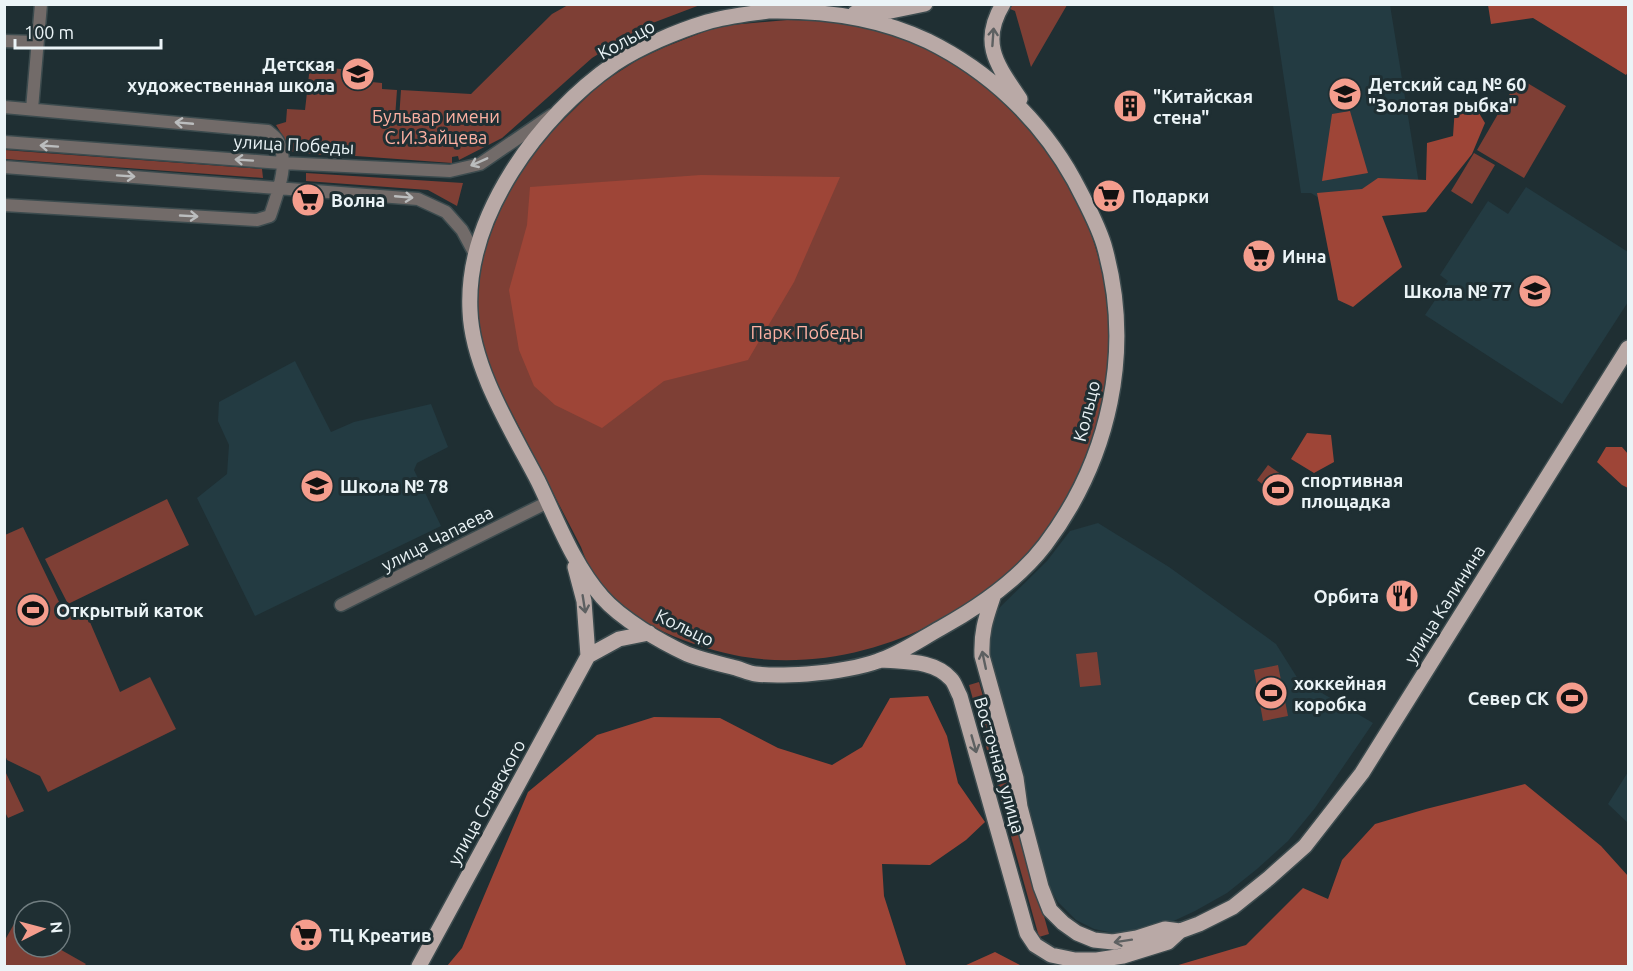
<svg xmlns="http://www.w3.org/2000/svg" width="1633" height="971" viewBox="0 0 1633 971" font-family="Ubuntu,sans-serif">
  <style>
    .built { fill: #233b42 }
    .green { fill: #7e3f35 }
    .forest { fill: #9e4537 }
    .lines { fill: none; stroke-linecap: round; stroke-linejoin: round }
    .minor-casing { stroke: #3c4b4e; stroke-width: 15 }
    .major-casing { stroke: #3c4b4e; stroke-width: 18 }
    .minor { stroke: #726b69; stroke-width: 12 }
    .major { stroke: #b9a9a6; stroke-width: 15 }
    .oneway { stroke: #5d6061 }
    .oneway2 { stroke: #bbbdbe }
    .labels { text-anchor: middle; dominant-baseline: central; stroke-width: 6; stroke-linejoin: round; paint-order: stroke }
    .street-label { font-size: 18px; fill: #ebf4f7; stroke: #1f2f33 }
    .poi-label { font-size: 18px; font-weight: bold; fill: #ebf4f7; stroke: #1f2f33; text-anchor: start }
    .park-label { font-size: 18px; fill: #fdb1a3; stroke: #1f2f33 }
  </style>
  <rect width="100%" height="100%" fill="#1f2f33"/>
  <path class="built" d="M 1273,5 L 1390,5 L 1419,184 L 1319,198 L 1311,193 L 1301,193 Z
    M 1526,187 L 1628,252 L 1628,302 L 1562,404 L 1425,315 L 1448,281 L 1440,275 L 1488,201 L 1508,214 Z
    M 295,361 L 331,432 L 354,422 L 431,404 L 448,447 L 417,463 L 414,470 L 441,526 L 255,616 L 197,498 L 227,474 L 229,445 L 218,421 L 219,402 Z
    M 1098,523 L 1169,567 L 1276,644 L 1298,679 L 1373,723 L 1315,808 L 1288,841 L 1257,869 L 1227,893 L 1195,911 L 1165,925 L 1137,932 L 1118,934 L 1094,929 L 1076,920 L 1058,902 L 1047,883 L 989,655 L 988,641 L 994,613 L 1047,561 L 1070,531 Z
    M 1628,772 L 1628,823 L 1608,804 Z"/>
  <path class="green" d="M 1013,4 L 1067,5 L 1031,67 L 1015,11 L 1010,9 Z
    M 568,5 L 700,5 L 642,27 L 592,58 L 502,138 L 459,160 L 458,156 L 452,157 L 452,163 L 342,155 L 342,157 L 285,151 L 286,141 L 276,125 L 286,122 L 287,109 L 305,110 L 310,66 L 351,70 L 350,80 L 382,83 L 382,89 L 397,90 L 395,118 L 389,118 L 385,123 L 395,122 L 399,119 L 401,90 L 471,94 L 552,14 Z
    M 787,20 C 831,20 875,27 916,44 C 1013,86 1086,180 1104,283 C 1116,346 1105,424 1076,481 C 1065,503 1050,525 1035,544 C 1010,577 972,603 936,622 C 876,654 801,669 734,655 C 683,644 619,619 591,570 C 587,563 584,555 581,547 L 500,390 L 490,369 L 483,346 L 476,300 L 477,280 L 487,242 L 507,194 L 516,177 L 544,139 L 600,84 L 639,59 L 665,47 L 711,29 L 730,25 Z
    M 1519,78 L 1566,106 L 1524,178 L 1477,150 Z
    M 4,150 L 262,169 L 263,178 L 5,159 Z
    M 1474,153 L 1495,165 L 1472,204 L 1451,191 Z
    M 306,173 L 463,183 L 457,206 L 428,190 L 306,181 Z
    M 1268,465 L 1291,481 L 1282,499 L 1257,480 Z
    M 167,499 L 189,545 L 68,604 L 45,559 Z
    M 23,527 L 60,604 L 86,613 L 120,692 L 150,677 L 176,729 L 48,792 L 40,776 L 7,760 L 5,755 L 5,535 Z
    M 1097,652 L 1101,685 L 1080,687 L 1076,654 Z
    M 1278,665 L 1288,716 L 1263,721 L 1254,670 Z
    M 979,682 L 1049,934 L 1039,937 L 969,685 Z
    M 5,771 L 24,811 L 8,818 L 5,812 Z
    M 14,924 L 24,929 L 24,947 L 56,947 L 86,964 L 84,966 L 5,966 L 5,940 Z"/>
  <path class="forest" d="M 1488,5 L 1628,5 L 1628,72 L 1626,75 L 1533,18 L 1491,24 Z
    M 1473,103 L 1485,123 L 1472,154 L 1426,212 L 1382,216 L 1402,267 L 1353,307 L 1338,300 L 1317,193 L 1362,189 L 1378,178 L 1426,180 L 1427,143 L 1453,136 L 1455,107 Z
    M 1350,111 L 1368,173 L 1322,181 L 1332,114 Z
    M 701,175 L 840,177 L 794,282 L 748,360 L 664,381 L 602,428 L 555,405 L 534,386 L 519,350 L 509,290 L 527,225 L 530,187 Z
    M 1307,433 L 1331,435 L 1334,462 L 1314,473 L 1291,459 Z
    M 1606,447 L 1622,447 L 1628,454 L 1628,488 L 1622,485 L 1597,462 Z
    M 928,696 L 947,736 L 958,783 L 985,822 L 966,840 L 930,865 L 882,864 L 884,896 L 906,965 L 906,966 L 447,966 L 462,948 L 528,792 L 597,735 L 654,717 L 720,718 L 778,748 L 832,765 L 862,747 L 890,698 Z
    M 1525,784 L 1601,846 L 1628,876 L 1628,966 L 1175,966 L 1246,945 L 1303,888 L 1328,899 L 1342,860 L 1375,824 L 1426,809 Z
    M 995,952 L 1022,966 L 964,966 Z"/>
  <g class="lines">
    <defs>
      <path id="minor" d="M 4,41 L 37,42
        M 4,107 L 268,131 C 271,134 276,137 278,141 C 290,164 277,194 270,216 L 257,220 L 4,205
        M 32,109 L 41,4
        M 4,142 L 282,163 L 450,171 L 480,164 L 552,115
        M 4,167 L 418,199 L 446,212 L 462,230 L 476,256
        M 341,605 L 548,502"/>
      <path id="major" d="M 1003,4 C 979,44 998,66 1020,99
        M 768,11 C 822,10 878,17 928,41 C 989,71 1041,120 1074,180 C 1085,201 1097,222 1104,245 C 1134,350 1110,459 1045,545 C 1018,580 979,607 941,628 C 921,639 900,654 878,661 C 856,669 831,672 807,674 C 791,675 772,676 756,674 C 749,673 743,670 736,668 C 720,664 703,660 687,654 C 661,642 621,619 602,597 C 573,564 557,520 538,481 C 512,431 472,368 470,311 C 465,216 539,116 614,64 C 640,47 677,31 707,22 C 727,16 748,14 768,11 Z
        M 855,13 L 891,11 L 925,4
        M 575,567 L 584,601 L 588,656
        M 994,594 C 986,618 981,630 982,656 L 1016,778 L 1020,807 L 1041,887 L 1050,910 L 1063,923 L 1077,933 L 1094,940 L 1113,942 L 1137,938 L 1165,929 L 1180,931
        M 588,656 L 619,639 L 649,633
        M 883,660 C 906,662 934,660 951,679 C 955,683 957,691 960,696 L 1027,933 L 1035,945 L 1051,955 L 1075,960 L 1097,960 L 1123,956 L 1168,942 L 1180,931 L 1199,924 L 1233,907 L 1269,878 L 1305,846 L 1362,773 L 1628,348
        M 419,966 L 588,656"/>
    </defs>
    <use href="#minor" class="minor-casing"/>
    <use href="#major" class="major-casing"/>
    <use href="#minor" class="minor"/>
    <use href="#major" class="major"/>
  </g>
  <defs><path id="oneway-shaft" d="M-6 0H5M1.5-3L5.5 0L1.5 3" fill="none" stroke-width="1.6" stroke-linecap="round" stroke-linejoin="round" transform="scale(1.5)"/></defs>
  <g class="oneway">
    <use href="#oneway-shaft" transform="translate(993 37) rotate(-86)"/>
    <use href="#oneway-shaft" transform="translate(584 604) rotate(81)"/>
    <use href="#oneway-shaft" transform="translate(984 660) rotate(-102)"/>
    <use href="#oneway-shaft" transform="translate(974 744) rotate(74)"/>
    <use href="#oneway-shaft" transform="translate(1123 941) rotate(171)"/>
  </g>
  <g class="oneway2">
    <use href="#oneway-shaft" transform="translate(184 123) rotate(-175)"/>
    <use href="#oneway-shaft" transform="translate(49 146) rotate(-176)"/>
    <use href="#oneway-shaft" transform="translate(244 160) rotate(-176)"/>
    <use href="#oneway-shaft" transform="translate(479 162) rotate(156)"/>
    <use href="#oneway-shaft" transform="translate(126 176) rotate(4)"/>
    <use href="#oneway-shaft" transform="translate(404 197) rotate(5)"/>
    <use href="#oneway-shaft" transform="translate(189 216) rotate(3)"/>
  </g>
  <defs>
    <symbol id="school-disc" viewBox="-11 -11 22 22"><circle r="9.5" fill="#f49d8d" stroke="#1f2f33"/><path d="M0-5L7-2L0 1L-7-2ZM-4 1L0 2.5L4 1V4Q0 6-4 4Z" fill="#111"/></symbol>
    <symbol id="building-disc" viewBox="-11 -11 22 22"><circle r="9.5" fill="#f49d8d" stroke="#1f2f33"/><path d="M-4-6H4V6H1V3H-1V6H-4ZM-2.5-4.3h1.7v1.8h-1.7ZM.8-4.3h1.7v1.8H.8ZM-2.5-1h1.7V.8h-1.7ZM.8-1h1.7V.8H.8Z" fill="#111"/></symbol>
    <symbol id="supermarket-disc" viewBox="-11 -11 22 22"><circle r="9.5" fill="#f49d8d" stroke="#1f2f33"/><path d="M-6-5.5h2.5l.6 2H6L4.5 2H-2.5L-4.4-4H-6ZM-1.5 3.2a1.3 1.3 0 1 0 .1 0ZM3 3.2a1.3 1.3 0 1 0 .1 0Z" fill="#111"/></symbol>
    <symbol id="stadium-disc" viewBox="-11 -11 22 22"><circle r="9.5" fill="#f49d8d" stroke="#1f2f33"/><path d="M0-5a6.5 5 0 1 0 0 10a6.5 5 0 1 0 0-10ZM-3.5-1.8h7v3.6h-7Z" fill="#111"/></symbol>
    <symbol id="restaurant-disc" viewBox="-11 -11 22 22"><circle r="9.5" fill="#f49d8d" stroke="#1f2f33"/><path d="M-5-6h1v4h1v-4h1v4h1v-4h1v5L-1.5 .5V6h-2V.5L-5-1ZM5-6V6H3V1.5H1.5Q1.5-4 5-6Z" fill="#111"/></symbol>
  </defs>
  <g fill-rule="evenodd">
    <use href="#school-disc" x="339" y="55" width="38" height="38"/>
    <use href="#school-disc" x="1326" y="75" width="38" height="38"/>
    <use href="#building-disc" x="1111" y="87" width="38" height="38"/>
    <use href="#supermarket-disc" x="1090" y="177" width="38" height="38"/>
    <use href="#supermarket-disc" x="289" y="181" width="38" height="38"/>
    <use href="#supermarket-disc" x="1240" y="237" width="38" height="38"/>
    <use href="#school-disc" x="1516" y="272" width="38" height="38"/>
    <use href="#school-disc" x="298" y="467" width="38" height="38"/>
    <use href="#stadium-disc" x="1259" y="471" width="38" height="38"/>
    <use href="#restaurant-disc" x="1383" y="577" width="38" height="38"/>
    <use href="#stadium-disc" x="14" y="591" width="38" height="38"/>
    <use href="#stadium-disc" x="1252" y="674" width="38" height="38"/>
    <use href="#stadium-disc" x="1553" y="679" width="38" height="38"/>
    <use href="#supermarket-disc" x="287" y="916" width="38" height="38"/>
  </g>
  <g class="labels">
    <g class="street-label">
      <text transform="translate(626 39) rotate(-29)">Кольцо</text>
      <text transform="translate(294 144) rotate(3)">улица Победы</text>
      <text transform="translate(1086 411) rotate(-76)">Кольцо</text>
      <text transform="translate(437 538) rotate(-27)">улица Чапаева</text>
      <text transform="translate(1444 604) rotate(-58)">улица Калинина</text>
      <text transform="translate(685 627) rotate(26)">Кольцо</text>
      <text transform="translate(1000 765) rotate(74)">Восточная улица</text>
      <text transform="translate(486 802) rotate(-61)">улица Славского</text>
    </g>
    <g class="poi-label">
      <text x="335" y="64" text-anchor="end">Детская<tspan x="335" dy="21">художественная школа</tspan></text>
      <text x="1368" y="84">Детский сад № 60<tspan x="1368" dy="21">"Золотая рыбка"</tspan></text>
      <text x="1153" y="96">"Китайская<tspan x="1153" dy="21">стена"</tspan></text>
      <text x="1132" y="196">Подарки</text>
      <text x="331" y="200">Волна</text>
      <text x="1282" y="256">Инна</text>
      <text x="1512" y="291" text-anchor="end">Школа № 77</text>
      <text x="1301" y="480">спортивная<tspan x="1301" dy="21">площадка</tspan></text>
      <text x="340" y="486">Школа № 78</text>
      <text x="1379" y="596" text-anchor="end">Орбита</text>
      <text x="56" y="610">Открытый каток</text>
      <text x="1294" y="683">хоккейная<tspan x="1294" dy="21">коробка</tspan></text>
      <text x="1549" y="698" text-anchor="end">Север СК</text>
      <text x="329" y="935">ТЦ Креатив</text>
    </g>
    <g class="park-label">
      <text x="436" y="116">Бульвар имени<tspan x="436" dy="21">С.И.Зайцева</tspan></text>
      <text x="807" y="332">Парк Победы</text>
    </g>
  </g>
  <rect width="1633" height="971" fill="none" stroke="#ebf4f7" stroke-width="12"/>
  <g transform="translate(42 929) rotate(84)"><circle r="28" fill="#1f2f33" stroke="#717e81" stroke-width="1.5"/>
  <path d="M0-4.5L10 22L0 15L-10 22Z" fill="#f49d8d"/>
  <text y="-9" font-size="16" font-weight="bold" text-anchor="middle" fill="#ebf4f7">N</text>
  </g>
  <path d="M15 39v9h146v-9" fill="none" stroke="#ebf4f7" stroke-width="3"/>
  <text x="24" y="39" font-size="18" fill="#ebf4f7" stroke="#1f2f33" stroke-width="4.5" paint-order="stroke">100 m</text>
</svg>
